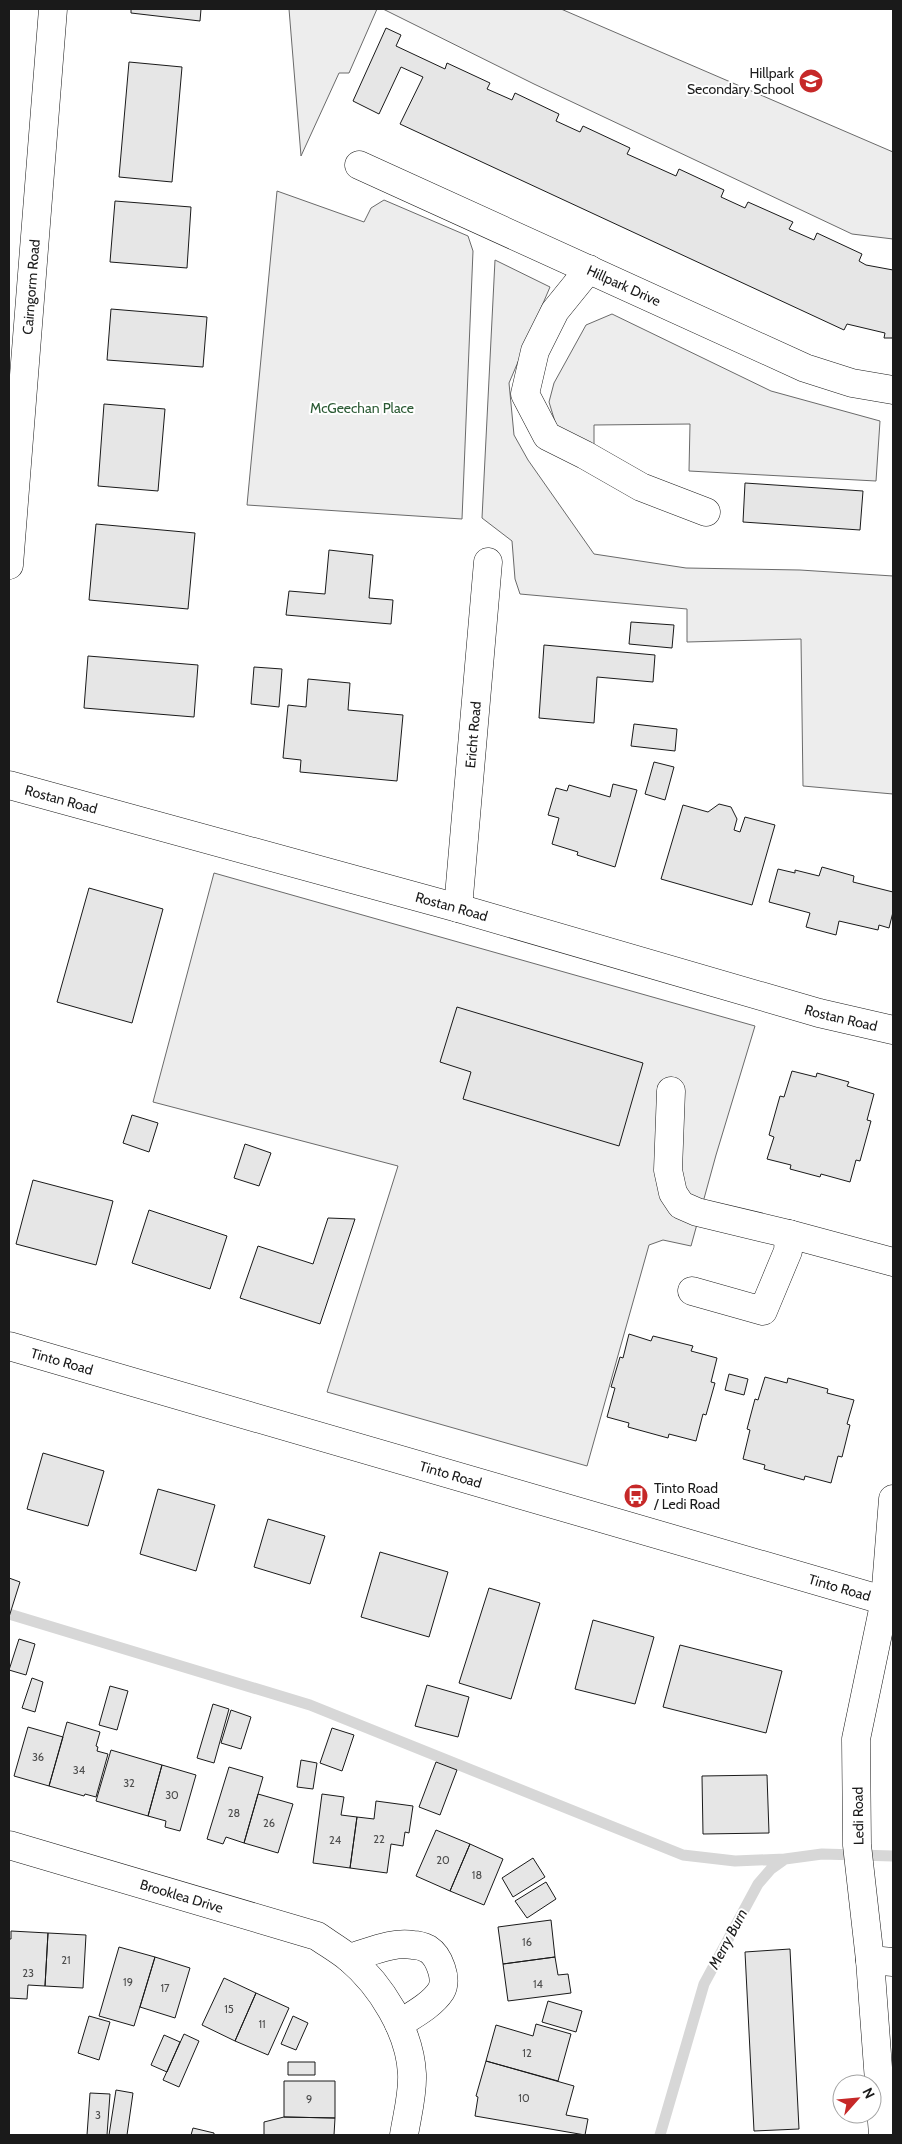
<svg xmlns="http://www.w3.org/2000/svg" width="902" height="2144" viewBox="0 0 902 2144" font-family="Cabin,sans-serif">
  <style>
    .built { fill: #ededed; stroke: #6a6a6a }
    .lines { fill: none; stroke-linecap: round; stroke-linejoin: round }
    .stream { stroke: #d7d7d7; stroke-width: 11 }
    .building { fill: #e6e6e6; stroke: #1a1a1a }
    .minor-casing { stroke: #1a1a1a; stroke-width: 29 }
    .minor { stroke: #fff; stroke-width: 28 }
    .labels { text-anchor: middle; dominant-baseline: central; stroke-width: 4; stroke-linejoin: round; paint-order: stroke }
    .number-label { font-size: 11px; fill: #4d4d4d }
    .poi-label { font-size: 14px; fill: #1a1a1a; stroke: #fff; text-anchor: end }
    .street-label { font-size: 14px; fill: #1a1a1a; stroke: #fff }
    .park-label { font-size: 14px; fill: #2b5a34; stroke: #fff }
    .water-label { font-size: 15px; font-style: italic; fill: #1a1a1a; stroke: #fff }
  </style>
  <rect width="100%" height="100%" fill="#fff"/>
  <path class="built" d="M 289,9 L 377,9 L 349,73 L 339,73 L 301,156 Z
    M 383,9 L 561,9 L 893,152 L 893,239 L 852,234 L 534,84 Z
    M 277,191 L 364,222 L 371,208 L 384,200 L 468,236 L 473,251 L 462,519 L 247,505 Z
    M 495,260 L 550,287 L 509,383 L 514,435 L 528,460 L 594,554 L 686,568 L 800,570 L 893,576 L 893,794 L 803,786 L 801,639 L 687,642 L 687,609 L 520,594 L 515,579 L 512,541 L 482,518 Z
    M 612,314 L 771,391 L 880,421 L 876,481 L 689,471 L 690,424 L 594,425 L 594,449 L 556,425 L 549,402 L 554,383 L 586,325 Z
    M 214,873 L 755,1026 L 716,1155 L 691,1246 L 663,1240 L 649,1245 L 587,1466 L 327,1392 L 398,1166 L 153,1102 Z"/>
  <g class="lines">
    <path class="stream" d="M 9,1614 L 310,1705 L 683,1855 L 735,1861 L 785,1859
      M 660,2135 L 704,1984 L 758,1884 L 771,1869 L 785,1859 L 822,1854 L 893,1856"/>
  </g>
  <path class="building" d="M 131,9 L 201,9 L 200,21 L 131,13 Z
    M 386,28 L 401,35 L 396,46 L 445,69 L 447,63 L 490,83 L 487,89 L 512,100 L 515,93 L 559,114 L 556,121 L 580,132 L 583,126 L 630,148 L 627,154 L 676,176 L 679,169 L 724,190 L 721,197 L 745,208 L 748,202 L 793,222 L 789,229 L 814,240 L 817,233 L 862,254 L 859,261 L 866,265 L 893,270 L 893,338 L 884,338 L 885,333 L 847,324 L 844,330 L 400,124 L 423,77 L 401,67 L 379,114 L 353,101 Z
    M 129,62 L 182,67 L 172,182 L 119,177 Z
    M 115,201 L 191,207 L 187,268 L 110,262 Z
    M 111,309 L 207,317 L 203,367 L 107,360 Z
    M 104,404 L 165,409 L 158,491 L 98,486 Z
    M 745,483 L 863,491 L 860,530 L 743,522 Z
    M 96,524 L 195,533 L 188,609 L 89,600 Z
    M 329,550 L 373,555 L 369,598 L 393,600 L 391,624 L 286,615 L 289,591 L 325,594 Z
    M 631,622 L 674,625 L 672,648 L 629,644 Z
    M 544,645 L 655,655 L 653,682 L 597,677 L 594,723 L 539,718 Z
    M 88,656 L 198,665 L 194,717 L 84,708 Z
    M 254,667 L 282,669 L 279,707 L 251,704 Z
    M 308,679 L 350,683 L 348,710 L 403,715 L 397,781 L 300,772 L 301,760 L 283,758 L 288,705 L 306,707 Z
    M 634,724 L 677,729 L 675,751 L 631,746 Z
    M 654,762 L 674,767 L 665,800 L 645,794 Z
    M 613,784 L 637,790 L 615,867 L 577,855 L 578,852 L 552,844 L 559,818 L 548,815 L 556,788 L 567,791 L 569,785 L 610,797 Z
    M 719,804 L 731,807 L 737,819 L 734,830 L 740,832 L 745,817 L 775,825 L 752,905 L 661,879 L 683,805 L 708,812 Z
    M 822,867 L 854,876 L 853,882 L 893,892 L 893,912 L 889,928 L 879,925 L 878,930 L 839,921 L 836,935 L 806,927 L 810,913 L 769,902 L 778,869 L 795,873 L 795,870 L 819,876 Z
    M 89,888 L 163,909 L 132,1023 L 57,1002 Z
    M 457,1007 L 643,1063 L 619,1146 L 463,1099 L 471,1072 L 440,1062 Z
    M 792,1071 L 816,1077 L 817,1073 L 849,1082 L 847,1086 L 874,1094 L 867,1120 L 871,1121 L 860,1161 L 856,1160 L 850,1182 L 821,1174 L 820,1177 L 790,1169 L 791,1165 L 767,1159 L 774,1137 L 769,1135 L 780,1096 L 784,1097 Z
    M 132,1115 L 158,1123 L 149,1152 L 123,1143 Z
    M 245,1144 L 271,1153 L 259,1186 L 234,1178 Z
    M 33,1180 L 113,1201 L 96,1265 L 16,1244 Z
    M 149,1210 L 227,1236 L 210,1289 L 132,1263 Z
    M 328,1218 L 355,1219 L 320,1324 L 240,1298 L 258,1246 L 313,1264 Z
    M 629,1334 L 651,1341 L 653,1336 L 693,1346 L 691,1351 L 717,1358 L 711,1382 L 715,1383 L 706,1415 L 703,1414 L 696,1441 L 669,1434 L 668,1438 L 628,1427 L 629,1423 L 607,1417 L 615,1388 L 611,1387 L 620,1357 L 623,1358 Z
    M 729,1374 L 748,1379 L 744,1395 L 725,1390 Z
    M 765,1377 L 787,1383 L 788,1378 L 828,1389 L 827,1393 L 854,1400 L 847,1424 L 850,1425 L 842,1457 L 838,1456 L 831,1483 L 805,1476 L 804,1480 L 764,1469 L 765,1465 L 743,1459 L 750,1430 L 747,1429 L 755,1399 L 758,1400 Z
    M 43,1453 L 104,1471 L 88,1526 L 27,1509 Z
    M 158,1489 L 215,1505 L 196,1571 L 140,1554 Z
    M 268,1519 L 325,1536 L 310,1584 L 254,1567 Z
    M 380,1552 L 448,1572 L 429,1637 L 361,1617 Z
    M 9,1578 L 20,1582 L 9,1617 Z
    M 489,1588 L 540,1603 L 511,1699 L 459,1683 Z
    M 593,1620 L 654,1637 L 635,1704 L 575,1689 Z
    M 19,1639 L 35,1644 L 26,1675 L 9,1670 Z
    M 680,1645 L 782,1671 L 766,1733 L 663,1707 Z
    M 32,1678 L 43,1682 L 35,1712 L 22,1708 Z
    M 427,1685 L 469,1697 L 458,1737 L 415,1726 Z
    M 110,1686 L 128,1691 L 117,1730 L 99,1725 Z
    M 213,1704 L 229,1709 L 214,1763 L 197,1758 Z
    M 231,1710 L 251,1717 L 241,1749 L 221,1743 Z
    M 67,1722 L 100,1732 L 96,1746 L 98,1747 L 97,1751 L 108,1754 L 96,1797 L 85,1794 L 84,1796 L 49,1786 Z
    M 28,1727 L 63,1737 L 49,1786 L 14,1776 Z
    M 332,1728 L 354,1735 L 342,1771 L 320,1763 Z
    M 111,1750 L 162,1765 L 148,1816 L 96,1801 Z
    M 301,1760 L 317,1763 L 313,1789 L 297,1787 Z
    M 436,1762 L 457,1770 L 440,1815 L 419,1807 Z
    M 162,1765 L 196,1775 L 180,1831 L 165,1827 L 166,1821 L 148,1816 Z
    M 229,1767 L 263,1777 L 244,1843 L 226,1837 L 223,1844 L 207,1839 Z
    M 767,1775 L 769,1833 L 703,1834 L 702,1776 Z
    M 258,1794 L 293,1804 L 278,1853 L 244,1843 Z
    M 322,1794 L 344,1797 L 341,1815 L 357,1817 L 350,1868 L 313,1863 Z
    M 376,1801 L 413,1806 L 409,1833 L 405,1832 L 403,1846 L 391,1844 L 387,1873 L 350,1868 L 357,1817 L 374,1819 Z
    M 436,1830 L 470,1844 L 450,1891 L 416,1876 Z
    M 470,1844 L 503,1859 L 484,1905 L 450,1891 Z
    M 533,1858 L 545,1877 L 513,1897 L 502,1878 Z
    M 546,1882 L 556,1899 L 527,1918 L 515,1901 Z
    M 551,1920 L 555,1957 L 503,1964 L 498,1927 Z
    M 11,1931 L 48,1933 L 45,1986 L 28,1985 L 27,1999 L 9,1998 L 9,1939 L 11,1939 Z
    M 48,1933 L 86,1935 L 83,1988 L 45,1986 Z
    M 119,1947 L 155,1957 L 134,2026 L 99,2016 Z
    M 790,1949 L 799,2129 L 754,2131 L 745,1952 Z
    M 155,1957 L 190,1968 L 175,2018 L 140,2007 Z
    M 555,1957 L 558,1975 L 568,1974 L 571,1993 L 508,2001 L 503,1964 Z
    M 224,1978 L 256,1993 L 235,2041 L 202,2025 Z
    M 256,1993 L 289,2008 L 268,2055 L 235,2041 Z
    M 548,2001 L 582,2011 L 576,2032 L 542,2022 Z
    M 89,2016 L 110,2022 L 99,2060 L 78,2053 Z
    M 293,2016 L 308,2023 L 296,2050 L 281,2044 Z
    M 536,2024 L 571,2034 L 558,2081 L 486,2061 L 496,2025 L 533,2036 Z
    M 184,2034 L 199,2041 L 179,2087 L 163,2080 Z
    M 164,2035 L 180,2042 L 167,2072 L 151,2065 Z
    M 486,2061 L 574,2086 L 566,2115 L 588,2119 L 585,2135 L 475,2116 L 478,2097 L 476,2096 Z
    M 288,2062 L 315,2062 L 315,2075 L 288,2075 Z
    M 284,2081 L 335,2081 L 335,2118 L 284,2117 Z
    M 116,2090 L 133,2093 L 127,2135 L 109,2135 Z
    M 90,2093 L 110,2094 L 107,2135 L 87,2135 Z
    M 284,2117 L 335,2118 L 334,2135 L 264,2135 L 264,2122 Z
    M 193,2128 L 214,2133 L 214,2135 L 191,2135 Z"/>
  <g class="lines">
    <defs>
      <g id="minor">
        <path id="s1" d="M 359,165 L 805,368 L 852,383 L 893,390"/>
        <path d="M 589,269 L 555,311 L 535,351 L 525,394 L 547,436 L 585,455 L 641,487 L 706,512"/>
        <path id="s2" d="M 9,565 L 53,9"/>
        <path id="s3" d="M 9,785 L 458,908 L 819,1013 L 893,1030"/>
        <path id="s4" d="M 458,908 L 488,562"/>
        <path d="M 671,1091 L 668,1170 L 673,1193 L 681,1205 L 697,1212 L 789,1234 L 893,1262"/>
        <path d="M 692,1291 L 763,1311 L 788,1251 L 789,1234"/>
        <path id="s5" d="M 9,1346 L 893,1603"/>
        <path id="s6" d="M 9,1845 L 317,1936 C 327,1943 339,1950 349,1958 C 381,1985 410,2031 412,2074 C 413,2094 407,2116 404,2135"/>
        <path d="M 349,1958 C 368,1953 393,1941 413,1945 C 417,1945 424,1947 428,1949 C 439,1956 448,1979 441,1991 C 432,2005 413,2015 399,2024"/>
        <path d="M 870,1960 L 893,1962"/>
        <path d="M 883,2135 L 870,1960 L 857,1845 L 856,1739 L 885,1600 L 893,1499"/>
      </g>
    </defs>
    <use href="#minor" class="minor-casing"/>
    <use href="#minor" class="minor"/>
  </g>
  <defs>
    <symbol id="school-disc" viewBox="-11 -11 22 22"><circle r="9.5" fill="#c62828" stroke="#fff"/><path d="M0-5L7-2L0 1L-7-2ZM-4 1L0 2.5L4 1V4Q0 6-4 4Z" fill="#fff"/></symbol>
    <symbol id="bus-disc" viewBox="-11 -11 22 22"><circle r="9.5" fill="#c62828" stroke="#fff"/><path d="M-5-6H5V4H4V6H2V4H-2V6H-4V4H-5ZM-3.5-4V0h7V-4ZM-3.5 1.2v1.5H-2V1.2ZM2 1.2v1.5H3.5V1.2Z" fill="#fff"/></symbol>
  </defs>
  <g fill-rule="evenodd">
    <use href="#school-disc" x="797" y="67" width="28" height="28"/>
    <use href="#bus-disc" x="622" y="1482" width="28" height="28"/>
  </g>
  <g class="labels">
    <g class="number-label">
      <text x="38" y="1757">36</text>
      <text x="79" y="1770">34</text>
      <text x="129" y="1783">32</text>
      <text x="172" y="1795">30</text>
      <text x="234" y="1813">28</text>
      <text x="269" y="1823">26</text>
      <text x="379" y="1839">22</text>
      <text x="335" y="1840">24</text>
      <text x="443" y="1860">20</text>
      <text x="477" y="1875">18</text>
      <text x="527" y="1942">16</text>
      <text x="66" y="1960">21</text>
      <text x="28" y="1973">23</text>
      <text x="128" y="1982">19</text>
      <text x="538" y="1984">14</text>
      <text x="165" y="1988">17</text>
      <text x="229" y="2009">15</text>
      <text x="262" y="2024">11</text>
      <text x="527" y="2053">12</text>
      <text x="524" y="2098">10</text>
      <text x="309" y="2099">9</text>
      <text x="98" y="2115">3</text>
    </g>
    <g class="poi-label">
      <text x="794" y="73">Hillpark<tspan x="794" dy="16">Secondary School</tspan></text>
      <text x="654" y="1488" text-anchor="start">Tinto Road<tspan x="654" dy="16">/ Ledi Road</tspan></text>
    </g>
    <g class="street-label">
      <text stroke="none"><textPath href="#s1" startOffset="291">Hillpark Drive</textPath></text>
      <text stroke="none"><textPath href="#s2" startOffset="279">Cairngorm Road</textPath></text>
      <text stroke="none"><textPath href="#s4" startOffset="174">Ericht Road</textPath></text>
      <text stroke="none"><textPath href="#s3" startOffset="54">Rostan Road</textPath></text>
      <text stroke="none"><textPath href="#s3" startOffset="459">Rostan Road</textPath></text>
      <text stroke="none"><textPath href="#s3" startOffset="864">Rostan Road</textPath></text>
      <text stroke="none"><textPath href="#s5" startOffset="55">Tinto Road</textPath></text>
      <text stroke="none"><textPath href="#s5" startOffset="460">Tinto Road</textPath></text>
      <text stroke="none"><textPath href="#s5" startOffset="865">Tinto Road</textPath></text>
      <text transform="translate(858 1816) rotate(-91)">Ledi Road</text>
      <text stroke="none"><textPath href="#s6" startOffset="180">Brooklea Drive</textPath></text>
    </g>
    <g class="park-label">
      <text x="362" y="408">McGeechan Place</text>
    </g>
    <g class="water-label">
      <text transform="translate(728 1939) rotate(-62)">Merry Burn</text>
    </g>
  </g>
  <rect width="902" height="2144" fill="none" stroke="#1a1a1a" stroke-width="20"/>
  <g transform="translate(857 2099) rotate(63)"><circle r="24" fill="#ffffff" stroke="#a3a3a3"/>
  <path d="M0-4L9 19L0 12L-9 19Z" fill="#c62828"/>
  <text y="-8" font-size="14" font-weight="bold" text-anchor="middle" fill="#1a1a1a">N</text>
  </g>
</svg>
